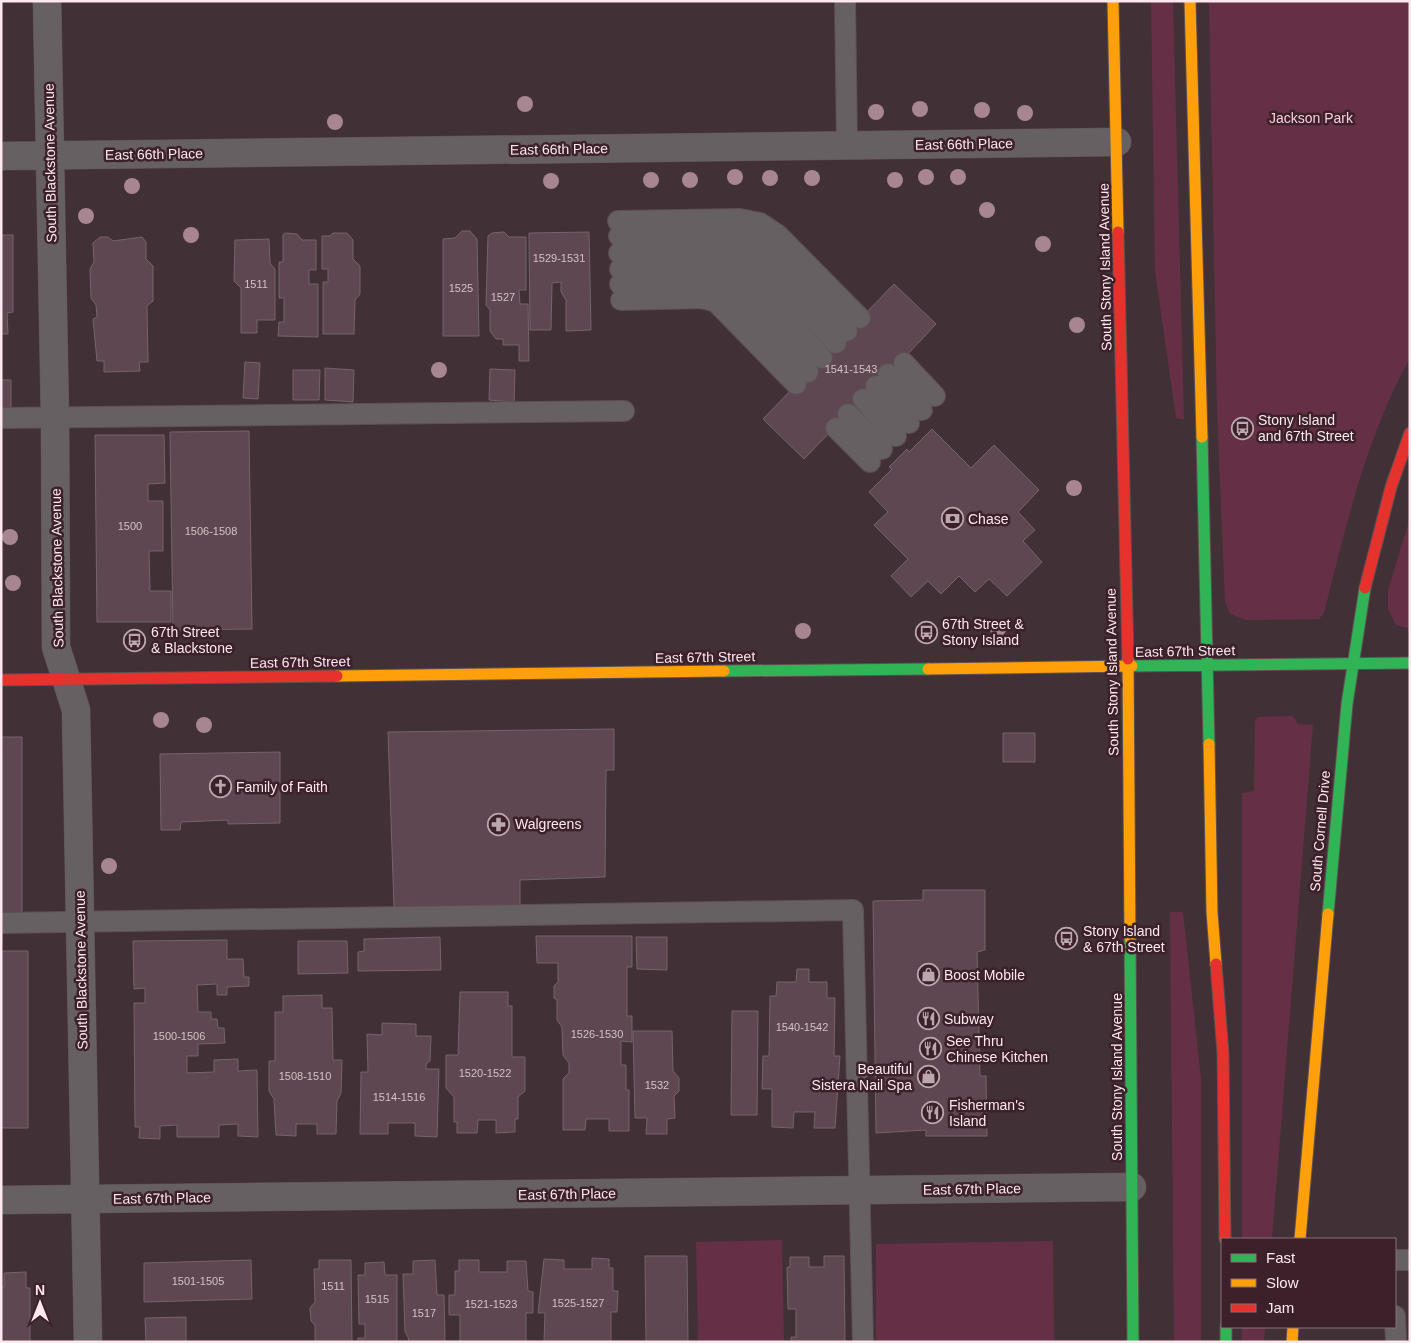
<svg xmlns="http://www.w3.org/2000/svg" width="1411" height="1343" viewBox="0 0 1411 1343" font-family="Arial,sans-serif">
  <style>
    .green { fill: #653045 }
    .building { fill: #5e4750; stroke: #74656a }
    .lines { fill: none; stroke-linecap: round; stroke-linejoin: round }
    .lane-casing { stroke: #5d4f54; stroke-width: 22 }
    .street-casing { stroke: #5d4f54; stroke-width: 29 }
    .fast-casing { stroke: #5d4f54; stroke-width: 13 }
    .slow-casing { stroke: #5d4f54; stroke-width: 13 }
    .jam-casing { stroke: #5d4f54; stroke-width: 13 }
    .lane { stroke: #666062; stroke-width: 20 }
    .street { stroke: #666062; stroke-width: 28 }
    .fast { stroke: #30b455; stroke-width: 11 }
    .slow { stroke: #ff9f0a; stroke-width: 11 }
    .jam { stroke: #e5322d; stroke-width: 11 }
    .tree { fill: #a78691 }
    .labels { text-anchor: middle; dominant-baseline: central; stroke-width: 5; stroke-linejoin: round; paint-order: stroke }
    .number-label { font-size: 11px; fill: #d4c0c6 }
    .park-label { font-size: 14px; fill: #fbccdc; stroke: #3c202a }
    .street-label { font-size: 14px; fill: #fce8ee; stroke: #3c202a }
    .poi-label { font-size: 14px; fill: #fce8ee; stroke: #3c202a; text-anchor: start }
  </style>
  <rect width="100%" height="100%" fill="#413036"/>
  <path class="green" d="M 1151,1 L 1173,1 L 1184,419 L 1176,418 L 1155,271 Z
    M 1209,1 L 1410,1 L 1410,358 C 1366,437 1346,526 1324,613 L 1319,619 L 1246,620 L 1230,614 L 1225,601 L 1217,411 Z
    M 1410,518 L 1410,629 L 1396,625 L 1388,609 L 1388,590 Z
    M 1293,716 L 1298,724 L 1313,725 L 1272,1239 L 1242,1239 L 1242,793 L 1254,791 L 1255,721 L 1258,717 Z
    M 1170,912 L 1183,912 L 1201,1078 L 1201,1342 L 1174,1342 Z
    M 782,1240 L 784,1342 L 698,1342 L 696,1242 Z
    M 1053,1241 L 1054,1342 L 876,1342 L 876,1244 Z
    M 1242,1327 L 1265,1327 L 1264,1342 L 1242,1342 Z"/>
  <path class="building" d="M 462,231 L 470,231 L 477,239 L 479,336 L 443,336 L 443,239 L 455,238 Z
    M 504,232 L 509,237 L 526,237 L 526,290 L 519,290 L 520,304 L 528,304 L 529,361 L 519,361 L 519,345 L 503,345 L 503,339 L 496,339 L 490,331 L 490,310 L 486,305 L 488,236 L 492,233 Z
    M 589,232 L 591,330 L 566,331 L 566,300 L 561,292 L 561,282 L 552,283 L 551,330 L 530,330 L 529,233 Z
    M 285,233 L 297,234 L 302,240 L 316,240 L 316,270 L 309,270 L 309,284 L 318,284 L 318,337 L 278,336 L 279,322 L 284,322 L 284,298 L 279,298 L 279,262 L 283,262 L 283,235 Z
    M 333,233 L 347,233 L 353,240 L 353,259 L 360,266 L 360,294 L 355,300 L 354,334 L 323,334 L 323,282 L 328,282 L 328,269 L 322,269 L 322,236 L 330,236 Z
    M 1,235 L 13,235 L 13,312 L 7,313 L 8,334 L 1,334 Z
    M 100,237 L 108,237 L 113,241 L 142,237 L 146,242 L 146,259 L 153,266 L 153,301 L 147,306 L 148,362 L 139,362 L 140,371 L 104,372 L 104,361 L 97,361 L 93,319 L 97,317 L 96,305 L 91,298 L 90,269 L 94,262 L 93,243 Z
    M 269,239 L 270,263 L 275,269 L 275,320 L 257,320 L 257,333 L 241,333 L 241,288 L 234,281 L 235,240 Z
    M 894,284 L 936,324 L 907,355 L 901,366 L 894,366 L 804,459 L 763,419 Z
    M 245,362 L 260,363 L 258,399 L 243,398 Z
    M 325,368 L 354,370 L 353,402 L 325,400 Z
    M 490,369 L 515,370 L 514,402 L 489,400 Z
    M 293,370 L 320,370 L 319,400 L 293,400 Z
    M 1,380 L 11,380 L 11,409 L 1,409 Z
    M 932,429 L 971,468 L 994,445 L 1039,490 L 1018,512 L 1035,530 L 1023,541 L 1042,562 L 1007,596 L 989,579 L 975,592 L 959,576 L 941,594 L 928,581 L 911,597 L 891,576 L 908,559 L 874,525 L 888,512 L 869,492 L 892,469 L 889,467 L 907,449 L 909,452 Z
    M 249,431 L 252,629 L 173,630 L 170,432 Z
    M 95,435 L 164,435 L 165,483 L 148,484 L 148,501 L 163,501 L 163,551 L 149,551 L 150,591 L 171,591 L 171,622 L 97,622 Z
    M 614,729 L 614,770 L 606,770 L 605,877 L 520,880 L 520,907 L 394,907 L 388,732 Z
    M 1003,733 L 1035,733 L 1035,762 L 1003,762 Z
    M 1,737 L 22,737 L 22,914 L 1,914 Z
    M 280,752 L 280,823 L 228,824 L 228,820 L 181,822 L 180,830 L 161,830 L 160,754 Z
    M 923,890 L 985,890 L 985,950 L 977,952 L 980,1076 L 986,1076 L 987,1136 L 926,1136 L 926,1130 L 876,1133 L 873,901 L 923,900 Z
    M 536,936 L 632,936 L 632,967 L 627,967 L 627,1016 L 632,1016 L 632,1042 L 621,1041 L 621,1065 L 626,1065 L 626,1090 L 629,1090 L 629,1131 L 609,1131 L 609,1119 L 586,1119 L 585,1130 L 563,1130 L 563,1079 L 569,1073 L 569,1063 L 563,1055 L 562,1027 L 557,1020 L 557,1000 L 554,998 L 554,986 L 558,982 L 558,963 L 537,963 Z
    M 440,937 L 441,970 L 358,971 L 358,952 L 364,951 L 364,939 Z
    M 636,937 L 667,937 L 667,970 L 637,969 Z
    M 227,940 L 227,959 L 243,959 L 244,977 L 249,977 L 249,986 L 227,987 L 227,995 L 217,995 L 217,984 L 197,985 L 198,1012 L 211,1012 L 211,1019 L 217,1019 L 218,1028 L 224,1028 L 225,1043 L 198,1044 L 198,1056 L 187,1056 L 187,1073 L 214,1072 L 214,1060 L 238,1059 L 238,1071 L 257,1070 L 258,1137 L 238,1136 L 238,1124 L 219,1125 L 219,1137 L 177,1137 L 177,1125 L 160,1126 L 160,1139 L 139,1138 L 140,1127 L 135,1127 L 134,1003 L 145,1003 L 145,988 L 134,989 L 133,941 Z
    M 298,941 L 347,941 L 348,973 L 298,974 Z
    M 1,951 L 28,951 L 28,1128 L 1,1128 Z
    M 797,969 L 809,969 L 809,982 L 827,982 L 827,998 L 835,998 L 834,1056 L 840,1056 L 835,1128 L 814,1128 L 815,1112 L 794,1112 L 793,1128 L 772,1127 L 772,1089 L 762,1089 L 763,1056 L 769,1056 L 770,996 L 776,996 L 777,982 L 796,982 Z
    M 460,992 L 508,992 L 508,1006 L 512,1006 L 512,1057 L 525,1057 L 525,1091 L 518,1097 L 518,1119 L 515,1119 L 515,1132 L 496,1133 L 496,1120 L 478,1120 L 477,1133 L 457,1133 L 457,1122 L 454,1122 L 454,1097 L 446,1088 L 446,1055 L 458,1055 Z
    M 322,995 L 322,1008 L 332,1008 L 333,1060 L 342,1060 L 341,1093 L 337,1101 L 336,1134 L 317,1134 L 317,1124 L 296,1124 L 296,1136 L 276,1135 L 274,1099 L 269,1091 L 269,1061 L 275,1061 L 275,1012 L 283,1012 L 283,996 Z
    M 732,1011 L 758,1011 L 757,1115 L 731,1115 Z
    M 382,1023 L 416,1024 L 416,1036 L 431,1036 L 430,1061 L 426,1064 L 426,1069 L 439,1069 L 437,1137 L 415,1136 L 415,1123 L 388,1123 L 388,1134 L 360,1134 L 361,1072 L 368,1072 L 367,1034 L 382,1035 Z
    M 633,1031 L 672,1031 L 673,1071 L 679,1078 L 679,1091 L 674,1096 L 675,1118 L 667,1119 L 667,1134 L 646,1134 L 647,1118 L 635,1118 Z
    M 645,1256 L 687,1256 L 688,1342 L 646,1342 Z
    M 824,1256 L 844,1256 L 845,1342 L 791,1342 L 791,1337 L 796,1337 L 796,1309 L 788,1309 L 787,1267 L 790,1267 L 790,1257 L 809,1257 L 809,1267 L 824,1267 Z
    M 592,1258 L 609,1259 L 609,1268 L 613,1268 L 613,1291 L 618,1291 L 617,1312 L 611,1312 L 611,1342 L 544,1342 L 545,1313 L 538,1313 L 544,1259 L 564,1260 L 564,1269 L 592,1269 Z
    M 251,1260 L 252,1299 L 144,1302 L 144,1263 Z
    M 319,1260 L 351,1260 L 352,1342 L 315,1342 L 315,1325 L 311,1321 L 310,1308 L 315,1302 L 314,1269 L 319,1269 Z
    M 435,1260 L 437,1295 L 444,1295 L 445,1342 L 409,1342 L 408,1337 L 405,1332 L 403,1274 L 413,1274 L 413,1261 Z
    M 459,1260 L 479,1260 L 479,1272 L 507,1272 L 507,1261 L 526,1261 L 528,1291 L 533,1292 L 533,1313 L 526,1313 L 526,1342 L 460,1342 L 460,1315 L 449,1315 L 449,1295 L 455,1295 L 455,1271 L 459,1271 Z
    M 384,1262 L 385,1275 L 397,1275 L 397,1342 L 358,1342 L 358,1338 L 365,1338 L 365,1324 L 359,1324 L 358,1275 L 365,1275 L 365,1263 Z
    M 26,1272 L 26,1288 L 30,1288 L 30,1342 L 1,1342 L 1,1287 L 4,1287 L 4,1273 Z
    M 186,1317 L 186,1342 L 146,1342 L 145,1318 Z"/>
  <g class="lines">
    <defs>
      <path id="lane" d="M 845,1 L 847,145
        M 618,221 L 740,219 L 760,223 L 778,235 L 860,318
        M 619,236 L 737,235 L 754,238 L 769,248 L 847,331
        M 619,253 C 651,252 718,245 746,255 C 767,262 818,324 836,343
        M 620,269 C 645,268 715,261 735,271 C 759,283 802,336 822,358
        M 620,284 C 646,283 703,277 724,287 C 745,297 790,352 808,372
        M 621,300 L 702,298 L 716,302 L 796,384
        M 904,363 L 935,396
        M 888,374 L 922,410
        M 876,386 L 909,423
        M 863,399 L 896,436
        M 848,414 L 882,449
        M 1,418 L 624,411
        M 836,428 L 870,462
        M 1,923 L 853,910 L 863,1342
        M 1395,1260 L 1410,1260
        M 1395,1316 L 1396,1342"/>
      <path id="street" d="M 47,1 L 55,418 L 56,647 L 76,710 L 88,1342
        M 1,156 L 1117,142
        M 1,1200 L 1132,1187"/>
      <path id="fast" d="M 1202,437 L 1209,744
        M 1132,666 L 1410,663
        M 724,671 L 928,669
        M 1328,914 L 1347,704 L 1365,588
        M 1130,938 L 1133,1342
        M 1226,1327 L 1226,1342"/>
      <path id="slow" d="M 1113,1 L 1118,232
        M 1190,1 L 1202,437
        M 1128,659 L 1130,938
        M 928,669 L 1132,666
        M 337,676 L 724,671
        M 1209,744 L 1212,912 L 1216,964
        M 1300,1239 L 1328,914
        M 1292,1342 L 1293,1327"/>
      <path id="jam" d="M 1118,232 L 1128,659
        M 1365,588 L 1391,487 L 1410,433
        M 1,680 L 337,676
        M 1216,964 L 1223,1053 L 1225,1239"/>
    </defs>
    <use href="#lane" class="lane-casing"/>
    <use href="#street" class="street-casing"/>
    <use href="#fast" class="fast-casing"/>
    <use href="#slow" class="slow-casing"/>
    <use href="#jam" class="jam-casing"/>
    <use href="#lane" class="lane"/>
    <use href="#street" class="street"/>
    <use href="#fast" class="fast"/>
    <use href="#slow" class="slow"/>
    <use href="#jam" class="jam"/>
  </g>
  <g class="tree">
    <circle cx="525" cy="104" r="8"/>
    <circle cx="920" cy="109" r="8"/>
    <circle cx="982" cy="110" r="8"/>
    <circle cx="876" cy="112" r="8"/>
    <circle cx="1025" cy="113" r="8"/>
    <circle cx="335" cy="122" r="8"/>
    <circle cx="735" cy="177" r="8"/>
    <circle cx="926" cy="177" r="8"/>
    <circle cx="958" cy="177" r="8"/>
    <circle cx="770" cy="178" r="8"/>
    <circle cx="812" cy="178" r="8"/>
    <circle cx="651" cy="180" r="8"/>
    <circle cx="690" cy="180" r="8"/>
    <circle cx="895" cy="180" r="8"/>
    <circle cx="551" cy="181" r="8"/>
    <circle cx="132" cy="186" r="8"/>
    <circle cx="987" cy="210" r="8"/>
    <circle cx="86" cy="216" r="8"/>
    <circle cx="191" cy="235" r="8"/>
    <circle cx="1043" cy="244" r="8"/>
    <circle cx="1077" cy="325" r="8"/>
    <circle cx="439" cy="370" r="8"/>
    <circle cx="1074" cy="488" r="8"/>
    <circle cx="10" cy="537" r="8"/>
    <circle cx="13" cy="583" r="8"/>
    <circle cx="998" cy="629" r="8"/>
    <circle cx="803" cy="631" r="8"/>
    <circle cx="161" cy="720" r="8"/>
    <circle cx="204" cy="725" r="8"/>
    <circle cx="109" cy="866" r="8"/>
  </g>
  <defs>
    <symbol id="bus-ring" viewBox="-11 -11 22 22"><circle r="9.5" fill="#3c202a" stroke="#bba8ae" stroke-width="1.5"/><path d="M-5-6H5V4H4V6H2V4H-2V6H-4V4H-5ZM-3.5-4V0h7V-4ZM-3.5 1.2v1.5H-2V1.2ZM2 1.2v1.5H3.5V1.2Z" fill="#bba8ae"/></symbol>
    <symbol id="bank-ring" viewBox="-11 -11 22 22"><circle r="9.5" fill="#3c202a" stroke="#bba8ae" stroke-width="1.5"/><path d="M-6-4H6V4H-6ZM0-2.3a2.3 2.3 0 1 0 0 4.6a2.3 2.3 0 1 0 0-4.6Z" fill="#bba8ae"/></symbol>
    <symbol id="church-ring" viewBox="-11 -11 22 22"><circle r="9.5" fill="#3c202a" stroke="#bba8ae" stroke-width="1.5"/><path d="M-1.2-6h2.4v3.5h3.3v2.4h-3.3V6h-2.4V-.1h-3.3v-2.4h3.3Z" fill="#bba8ae"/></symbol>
    <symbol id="pharmacy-ring" viewBox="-11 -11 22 22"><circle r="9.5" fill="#3c202a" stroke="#bba8ae" stroke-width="1.5"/><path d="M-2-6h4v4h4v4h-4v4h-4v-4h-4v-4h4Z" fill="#bba8ae"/></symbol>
    <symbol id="shop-ring" viewBox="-11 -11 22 22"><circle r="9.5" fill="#3c202a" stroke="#bba8ae" stroke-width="1.5"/><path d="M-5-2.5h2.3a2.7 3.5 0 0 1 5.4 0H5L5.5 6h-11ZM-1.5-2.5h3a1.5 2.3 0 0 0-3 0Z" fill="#bba8ae"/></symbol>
    <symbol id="restaurant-ring" viewBox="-11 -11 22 22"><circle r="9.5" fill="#3c202a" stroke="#bba8ae" stroke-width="1.5"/><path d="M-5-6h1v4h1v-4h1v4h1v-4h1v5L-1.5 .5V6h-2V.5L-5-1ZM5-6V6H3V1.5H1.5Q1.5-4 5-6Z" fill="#bba8ae"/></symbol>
  </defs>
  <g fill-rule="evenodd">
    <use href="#bus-ring" x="1230" y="416" width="25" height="25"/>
    <use href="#bank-ring" x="940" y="506" width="25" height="25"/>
    <use href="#bus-ring" x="914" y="620" width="25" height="25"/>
    <use href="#bus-ring" x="122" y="628" width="25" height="25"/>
    <use href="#church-ring" x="208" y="774" width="25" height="25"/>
    <use href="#pharmacy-ring" x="486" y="812" width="25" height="25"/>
    <use href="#bus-ring" x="1054" y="926" width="25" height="25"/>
    <use href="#shop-ring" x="916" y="962" width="25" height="25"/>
    <use href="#restaurant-ring" x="916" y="1006" width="25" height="25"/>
    <use href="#restaurant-ring" x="918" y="1036" width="25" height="25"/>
    <use href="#shop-ring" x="916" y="1064" width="25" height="25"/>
    <use href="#restaurant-ring" x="920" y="1100" width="25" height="25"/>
  </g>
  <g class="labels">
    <g class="number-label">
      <text x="559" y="258">1529-1531</text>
      <text x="256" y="284">1511</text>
      <text x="461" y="288">1525</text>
      <text x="503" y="297">1527</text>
      <text x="851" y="369">1541-1543</text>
      <text x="130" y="526">1500</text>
      <text x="211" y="531">1506-1508</text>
      <text x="802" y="1027">1540-1542</text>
      <text x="597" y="1034">1526-1530</text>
      <text x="179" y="1036">1500-1506</text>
      <text x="485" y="1073">1520-1522</text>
      <text x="305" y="1076">1508-1510</text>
      <text x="657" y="1085">1532</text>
      <text x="399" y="1097">1514-1516</text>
      <text x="198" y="1281">1501-1505</text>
      <text x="333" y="1286">1511</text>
      <text x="377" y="1299">1515</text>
      <text x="578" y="1303">1525-1527</text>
      <text x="491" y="1304">1521-1523</text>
      <text x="424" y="1313">1517</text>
    </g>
    <g class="park-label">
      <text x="1311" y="118">Jackson Park</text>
    </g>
    <g class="street-label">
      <text transform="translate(964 144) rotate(-1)">East 66th Place</text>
      <text transform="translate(559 149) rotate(-1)">East 66th Place</text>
      <text transform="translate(154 154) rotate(-1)">East 66th Place</text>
      <text transform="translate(50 163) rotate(-91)">South Blackstone Avenue</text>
      <text transform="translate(1105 267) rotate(-91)">South Stony Island Avenue</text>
      <text transform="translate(57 568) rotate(-91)">South Blackstone Avenue</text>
      <text transform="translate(1185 651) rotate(-1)">East 67th Street</text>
      <text transform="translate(705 657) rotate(-1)">East 67th Street</text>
      <text transform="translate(300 662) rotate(-1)">East 67th Street</text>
      <text transform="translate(1112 672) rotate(-91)">South Stony Island Avenue</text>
      <text transform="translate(1320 831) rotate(-85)">South Cornell Drive</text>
      <text transform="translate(81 970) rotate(-91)">South Blackstone Avenue</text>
      <text transform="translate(1117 1077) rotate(-90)">South Stony Island Avenue</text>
      <text transform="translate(972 1189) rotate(-1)">East 67th Place</text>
      <text transform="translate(567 1194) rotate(-1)">East 67th Place</text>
      <text transform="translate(162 1198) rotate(-1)">East 67th Place</text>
    </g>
    <g class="poi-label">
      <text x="1258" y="420">Stony Island<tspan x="1258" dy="16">and 67th Street</tspan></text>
      <text x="968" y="519">Chase</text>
      <text x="942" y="624">67th Street &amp;<tspan x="942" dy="16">Stony Island</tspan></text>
      <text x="151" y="632">67th Street<tspan x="151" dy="16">&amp; Blackstone</tspan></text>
      <text x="236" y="787">Family of Faith</text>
      <text x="515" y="824">Walgreens</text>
      <text x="1083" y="931">Stony Island<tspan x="1083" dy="16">&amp; 67th Street</tspan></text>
      <text x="944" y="975">Boost Mobile</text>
      <text x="944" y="1019">Subway</text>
      <text x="946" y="1041">See Thru<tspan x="946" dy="16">Chinese Kitchen</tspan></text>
      <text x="912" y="1069" text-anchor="end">Beautiful<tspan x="912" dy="16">Sistera Nail Spa</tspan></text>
      <text x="949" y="1105">Fisherman's<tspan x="949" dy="16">Island</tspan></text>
    </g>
  </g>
  <rect width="1411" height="1343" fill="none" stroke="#fce8ee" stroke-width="5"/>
  <rect x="1221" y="1238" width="175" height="90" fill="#3c202a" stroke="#897078"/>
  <rect x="1231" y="1254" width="25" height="8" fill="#30b455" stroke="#897078"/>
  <text x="1266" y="1263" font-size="15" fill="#fce8ee">Fast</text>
  <rect x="1231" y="1279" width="25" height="8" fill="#ff9f0a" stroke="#897078"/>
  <text x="1266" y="1288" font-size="15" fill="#fce8ee">Slow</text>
  <rect x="1231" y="1304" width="25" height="8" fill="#e5322d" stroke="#897078"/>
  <text x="1266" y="1313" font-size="15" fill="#fce8ee">Jam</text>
  <g transform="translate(40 1303)" stroke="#3c202a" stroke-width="4" paint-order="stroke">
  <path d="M0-4L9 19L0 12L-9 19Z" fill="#fce8ee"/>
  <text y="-8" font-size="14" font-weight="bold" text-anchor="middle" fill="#fce8ee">N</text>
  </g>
</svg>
